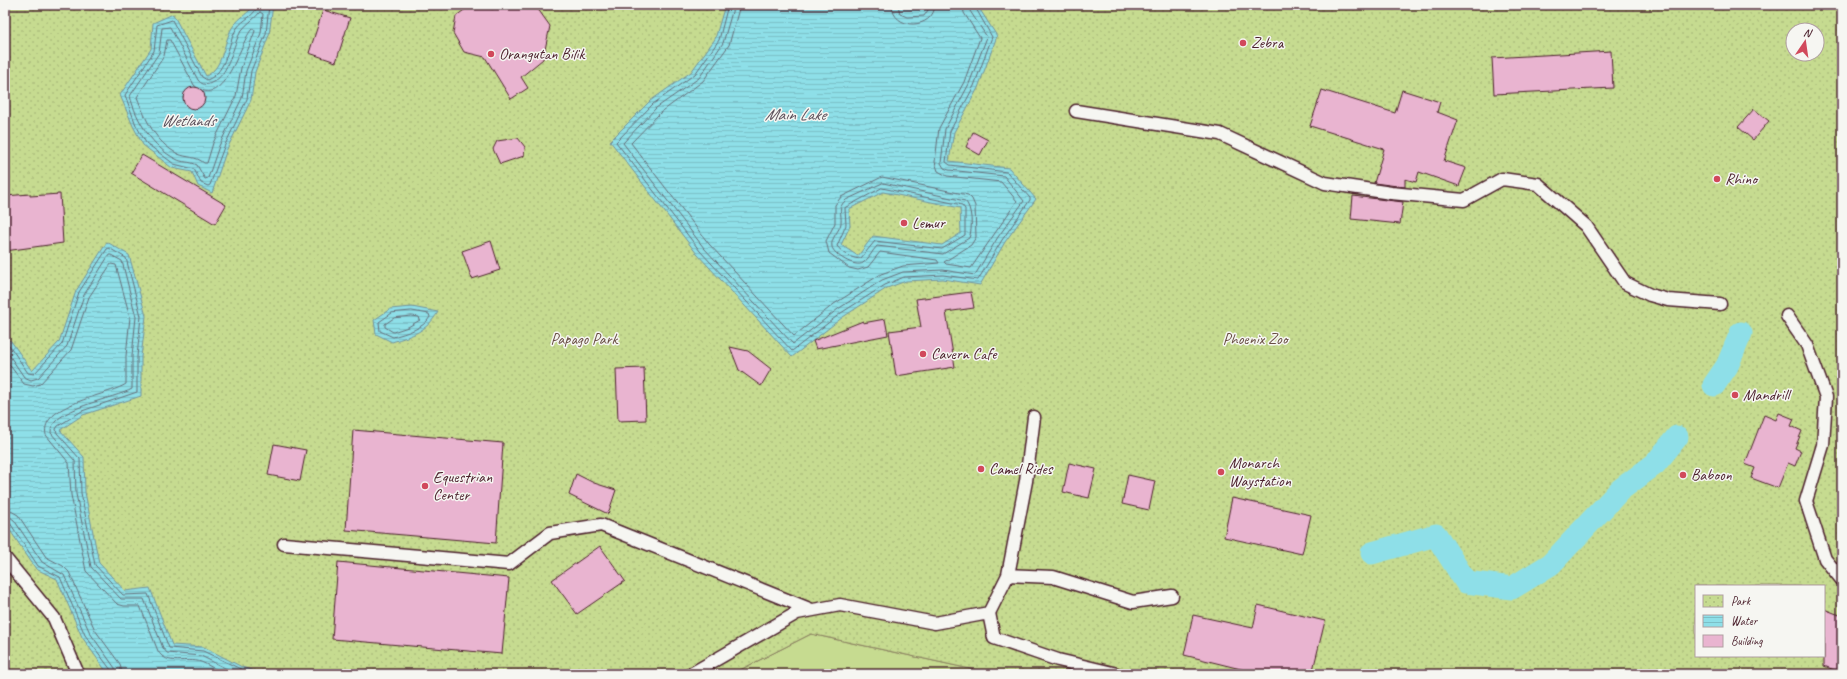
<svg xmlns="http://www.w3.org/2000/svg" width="1847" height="679" viewBox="0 0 1847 679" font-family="Caveat,sans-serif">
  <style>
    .grass { fill: #c6db90; stroke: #887d5e }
    .park { fill: url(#park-dots); stroke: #887d5e; fill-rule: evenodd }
    .water { fill: url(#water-rules); stroke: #73929c; fill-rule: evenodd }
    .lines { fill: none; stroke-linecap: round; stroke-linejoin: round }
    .shore { stroke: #656c77; stroke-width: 1 }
    .canal { stroke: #8edfe8; stroke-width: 23 }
    .building { fill: #e9b4d0; stroke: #4a1f2b }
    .lane-casing { stroke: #4a1f2b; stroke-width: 15 }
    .lane { stroke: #f6f6f2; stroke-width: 12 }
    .poi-dot { fill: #d1495b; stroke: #f6f6f2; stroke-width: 1.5 }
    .labels { text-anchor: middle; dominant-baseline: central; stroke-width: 3; stroke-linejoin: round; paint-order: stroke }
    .poi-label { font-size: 16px; fill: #4a1f2b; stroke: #f6f6f2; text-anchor: start }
    .park-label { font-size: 16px; fill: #694e44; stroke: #f6f6f2 }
    .water-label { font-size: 17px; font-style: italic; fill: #5b4f5a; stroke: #f6f6f2 }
  </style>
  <defs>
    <pattern id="park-dots" width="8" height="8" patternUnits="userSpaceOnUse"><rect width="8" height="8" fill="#c6db90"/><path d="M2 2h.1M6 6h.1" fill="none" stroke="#acbc7c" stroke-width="1.8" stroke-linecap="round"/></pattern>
    <pattern id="water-rules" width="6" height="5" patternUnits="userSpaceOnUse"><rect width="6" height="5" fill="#8edfe8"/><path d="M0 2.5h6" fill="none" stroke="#7cbfc7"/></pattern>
  </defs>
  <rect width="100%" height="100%" fill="#f6f6f2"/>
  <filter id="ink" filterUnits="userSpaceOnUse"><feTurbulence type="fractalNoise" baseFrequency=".025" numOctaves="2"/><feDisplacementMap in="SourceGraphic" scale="8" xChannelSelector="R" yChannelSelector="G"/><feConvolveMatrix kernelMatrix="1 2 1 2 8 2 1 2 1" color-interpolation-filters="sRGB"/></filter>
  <g filter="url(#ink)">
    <path class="grass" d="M 811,634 L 993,674 L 732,674 Z"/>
    <path class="park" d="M 5,5 L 1842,5 L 1842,674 L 993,674 L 811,634 L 732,674 L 5,674 ZM 1793,30 L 1817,30 L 1817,54 L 1793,54 ZM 1696,586 L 1824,586 L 1824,656 L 1696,656 Z"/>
    <path class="water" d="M 254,5 L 273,5 L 269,35 L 255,72 L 251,100 L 227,149 L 212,193 L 198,186 L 192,172 L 172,168 L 143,145 L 133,126 L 120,95 L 151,49 L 153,23 L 173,14 L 206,76 C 225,67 223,39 234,25 C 240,17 249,13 254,5 Z
      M 725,5 L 907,5 L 907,8 L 919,8 L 921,5 L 977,5 L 997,36 L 978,88 L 954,132 L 949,161 L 1009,168 L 1036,199 L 1005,242 L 980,285 L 943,279 L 906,281 L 887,288 L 843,317 L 792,357 L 697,254 L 610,141 L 650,101 L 691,72 L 715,39 ZM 883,192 L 960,208 L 961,233 L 942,245 L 873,236 L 858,256 L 841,245 L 850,226 L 849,209 Z
      M 107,242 L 129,255 L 146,316 L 141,357 L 141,396 L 83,415 L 60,430 L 84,457 L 85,492 L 99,563 L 125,591 L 150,588 L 172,645 L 204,647 L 242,667 L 263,674 L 108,674 L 82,637 L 57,579 L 36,569 L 5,523 L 5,339 L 11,341 L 32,371 L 59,342 L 76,291 Z
      M 412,307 L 438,312 C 426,332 413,335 392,342 L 376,334 L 374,320 L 390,309 Z"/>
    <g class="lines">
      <path class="shore" d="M 257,5 C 256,16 243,19 237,28 C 227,43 228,72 207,80 L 202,77 L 172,20 L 157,25 L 154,51 L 125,95 L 136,125 L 146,143 L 174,164 L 194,169 L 201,183 L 208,186 L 210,185 L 224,147 L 247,99 L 251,71 L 266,34 L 269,5
        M 728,5 L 719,40 L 695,74 L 653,104 L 616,142 L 700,251 L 792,351 L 841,313 L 885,285 L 904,277 L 943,275 L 978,280 L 1002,240 L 1030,200 L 1030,198 L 1007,172 L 950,165 L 946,162 L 950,131 L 974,86 L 992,37 L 974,5
        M 734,5 L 723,43 L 699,78 L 656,108 L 623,143 L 704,248 L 793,344 L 838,309 L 882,280 L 903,272 L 943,270 L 975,275 L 998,237 L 1024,201 L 1004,176 L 949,170 L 944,168 L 941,163 L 945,129 L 969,84 L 987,37 L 970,11 L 969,5
        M 740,5 L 729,45 L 703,81 L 660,113 L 631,143 L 709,244 L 794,336 L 834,304 L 881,274 L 903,266 L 939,263 L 937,260 L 880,252 L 868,267 L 858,270 L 849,268 L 829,253 L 826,241 L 835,223 L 835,205 L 841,197 L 882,177 L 968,195 L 972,199 L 975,206 L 976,237 L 971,245 L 944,262 L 946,264 L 971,268 L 1017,201 L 1001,182 L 947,176 L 938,171 L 935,162 L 939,128 L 964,82 L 980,38 L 964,13 L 963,5
        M 892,5 C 892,31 934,30 935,5
        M 898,5 L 900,14 L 907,17 L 924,16 L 928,10 L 929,5
        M 260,12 L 263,14 L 261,33 L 246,71 L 242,98 L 219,146 L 208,178 L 205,179 L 197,165 C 190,161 182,163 176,159 C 153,148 136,120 130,96 L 159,53 L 162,28 L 170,27 L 198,80 C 201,84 206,86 211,83 C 231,75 232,43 242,30 C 247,23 255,19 260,12 Z
        M 252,29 L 254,29 L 255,31 L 241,68 L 236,96 L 213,143 L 207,163 L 204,163 C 196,156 187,158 178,154 C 155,142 146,120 137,97 L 164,56 L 167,40 L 170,40 L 194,85 C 225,113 240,40 252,29 Z
        M 883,183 L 965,201 C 972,207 973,229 969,238 L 943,254 L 877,246 C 872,251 869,259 863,263 C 855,268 834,255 832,247 C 830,238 840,231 841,223 C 842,214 837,207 846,200 Z
        M 882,188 L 962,205 L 965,209 L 965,235 L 942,249 L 875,241 L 861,258 C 855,261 841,252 837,246 L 846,225 L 845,208 Z
        M 412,311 L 429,314 L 430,317 C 423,329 406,333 393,337 L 380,331 L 379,322 L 392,313 Z
        M 412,316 L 419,317 L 420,320 L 408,327 L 393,332 L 385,327 L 385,324 L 394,318 Z
        M 5,344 L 9,345 L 28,373 L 34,374 L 62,344 L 79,292 L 107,249 L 109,248 L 126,258 L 141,316 L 137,357 L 137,392 L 82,411 L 58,426 L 56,429 L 57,433 L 80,459 L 81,493 L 95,565 L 123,595 L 148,594 L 169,648 L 203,651 L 251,674
        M 5,349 L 24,377 L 31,380 L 38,378 L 67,346 L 84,295 L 109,255 L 111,255 L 122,261 L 136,317 L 132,356 L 132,389 C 117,398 48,409 51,433 L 75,461 L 76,494 L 91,567 L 121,599 L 144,599 L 163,648 L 167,653 L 201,656 L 237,674
        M 5,359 L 24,384 L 33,386 L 40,384 L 71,350 L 89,297 L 111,264 L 116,265 L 130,317 L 126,356 L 126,384 C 108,396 39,404 46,435 L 69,463 L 71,495 L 86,571 L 117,604 L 124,606 L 140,606 L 158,651 C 167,667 187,657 201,662 C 209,665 216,670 224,674
        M 5,510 L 11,511 L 18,515 L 46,557 L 63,566 L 69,572 L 95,630 L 120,664 L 122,674
        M 5,516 L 10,517 L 14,520 L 42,562 L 64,575 L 90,633 L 115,668 L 116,674
        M 5,521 L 10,523 L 38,566 L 60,577 L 85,635 L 111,670 L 111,674"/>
      <path class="canal" d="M 1714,385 L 1727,366 L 1741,333
        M 1372,553 L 1436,535 L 1466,582 L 1512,588 L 1551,564 L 1620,490 L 1655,464 L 1677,437"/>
    </g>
    <path class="building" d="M 471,5 L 493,9 L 499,5 L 535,5 L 550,26 L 543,59 L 521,77 L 528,88 L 511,99 L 485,57 L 464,52 L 453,33 L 456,16 Z
      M 323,10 L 350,18 L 336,62 L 309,53 Z
      M 1611,51 L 1613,88 L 1494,94 L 1492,58 Z
      M183 98a11 11 0 1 1 22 0a11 11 0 1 1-22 0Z
      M 1322,90 L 1395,113 L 1402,90 L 1440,102 L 1437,112 L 1458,120 L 1444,161 L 1466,168 L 1459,186 L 1419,172 L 1416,182 L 1405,179 L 1405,187 L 1374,183 L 1384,149 L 1310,126 Z
      M 1754,109 L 1769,121 L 1753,140 L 1738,127 Z
      M 973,132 L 988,140 L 980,155 L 966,147 Z
      M 518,138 L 525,147 L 524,156 L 500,164 L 493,149 L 497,141 Z
      M 142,155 L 226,205 L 215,224 L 131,173 Z
      M 30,194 L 30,196 L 60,194 L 63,243 L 5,251 L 5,196 Z
      M 1353,196 L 1403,202 L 1400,224 L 1351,219 Z
      M 491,241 L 500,270 L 472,279 L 462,251 Z
      M 971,292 L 974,308 L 946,312 L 955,367 L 896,376 L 889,331 L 921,327 L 916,299 Z
      M 885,319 L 888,335 L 816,349 L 813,341 L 863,321 L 863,323 Z
      M 730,347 L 748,351 L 771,369 L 761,386 L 739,370 Z
      M 644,368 L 646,420 L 618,421 L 616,369 Z
      M 1779,413 L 1794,419 L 1791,426 L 1802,431 L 1795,448 L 1801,451 L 1795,466 L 1788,463 L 1778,488 L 1751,478 L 1755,468 L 1745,464 L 1764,415 L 1776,420 Z
      M 353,430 L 503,443 L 496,543 L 346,530 Z
      M 274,444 L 306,450 L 300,481 L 268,475 Z
      M 1069,463 L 1096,469 L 1089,498 L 1063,492 Z
      M 576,474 L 594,483 L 616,490 L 608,514 L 569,495 Z
      M 1128,475 L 1155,481 L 1149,510 L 1122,504 Z
      M 1232,498 L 1311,515 L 1302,554 L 1224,537 Z
      M 600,546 L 625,581 L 577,614 L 552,580 Z
      M 338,562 L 509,578 L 502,654 L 332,639 Z
      M 1258,605 L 1325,621 L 1312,674 L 1261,674 L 1184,655 L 1193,615 L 1253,628 Z
      M 1824,609 L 1842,616 L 1842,673 L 1824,666 Z"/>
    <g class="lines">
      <defs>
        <path id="lane" d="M 1076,111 L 1220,134 L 1325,183 L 1391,193 L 1464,200 L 1502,179 L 1538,184 L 1586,226 L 1625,283 L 1650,295 L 1668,300 L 1720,304
          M 1787,316 L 1807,345 L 1826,397 L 1823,445 L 1806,501 L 1825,559 L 1842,580
          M 284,544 L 509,564 L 550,533 L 601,525 L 812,610
          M 5,558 L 54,618 L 78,674
          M 1008,575 L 1053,577 L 1133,602 L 1172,596
          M 989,613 L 994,638 L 1058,660 L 1117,674
          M 691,674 L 797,613 L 840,605 L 935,623 L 989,613 L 1008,575 L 1026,481 L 1034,417"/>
      </defs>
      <use href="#lane" class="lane-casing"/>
      <use href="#lane" class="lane"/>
    </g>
  </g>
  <g class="poi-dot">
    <circle cx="1243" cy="43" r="4"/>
    <circle cx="491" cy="54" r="4"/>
    <circle cx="1717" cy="179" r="4"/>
    <circle cx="904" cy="223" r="4"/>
    <circle cx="923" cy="354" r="4"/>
    <circle cx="1735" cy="395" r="4"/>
    <circle cx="981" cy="469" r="4"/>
    <circle cx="1221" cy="472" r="4"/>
    <circle cx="1683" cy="475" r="4"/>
    <circle cx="425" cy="486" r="4"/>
  </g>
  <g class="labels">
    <g class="poi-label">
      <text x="1251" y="43">Zebra</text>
      <text x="499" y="54">Orangutan Bilik</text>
      <text x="1725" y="179">Rhino</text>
      <text x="912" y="223">Lemur</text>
      <text x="931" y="354">Cavern Cafe</text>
      <text x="1743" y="395">Mandrill</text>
      <text x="1229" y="463">Monarch<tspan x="1229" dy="18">Waystation</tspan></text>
      <text x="989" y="469">Camel Rides</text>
      <text x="1691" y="475">Baboon</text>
      <text x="433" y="477">Equestrian<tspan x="433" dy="18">Center</tspan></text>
    </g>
    <g class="park-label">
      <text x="584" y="339">Papago Park</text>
      <text x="1255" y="339">Phoenix Zoo</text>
    </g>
    <g class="water-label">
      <text x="795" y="114">Main Lake</text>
      <text x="188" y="120">Wetlands</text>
    </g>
  </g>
  <rect width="1847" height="679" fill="none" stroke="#f6f6f2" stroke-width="20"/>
  <rect x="10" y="10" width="1827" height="659" fill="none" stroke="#4a1f2b" stroke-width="1.5" filter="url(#ink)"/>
  <rect x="1695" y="585" width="130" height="72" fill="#f6f6f2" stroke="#b1a0a2"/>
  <rect x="1703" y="595" width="20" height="12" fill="url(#park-dots)" stroke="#b1a0a2"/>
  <text x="1731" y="605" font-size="12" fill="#4a1f2b">Park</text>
  <rect x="1703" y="615" width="20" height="12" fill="url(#water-rules)" stroke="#b1a0a2"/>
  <text x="1731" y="625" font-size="12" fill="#4a1f2b">Water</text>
  <rect x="1703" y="635" width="20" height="12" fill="#e9b4d0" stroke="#b1a0a2"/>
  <text x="1731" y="645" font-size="12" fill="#4a1f2b">Building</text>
  <g transform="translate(1805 42) rotate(13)"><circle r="19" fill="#f6f6f2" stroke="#b1a0a2"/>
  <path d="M0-3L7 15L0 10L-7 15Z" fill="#d1495b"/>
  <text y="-6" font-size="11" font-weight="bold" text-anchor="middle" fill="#4a1f2b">N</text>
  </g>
</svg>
